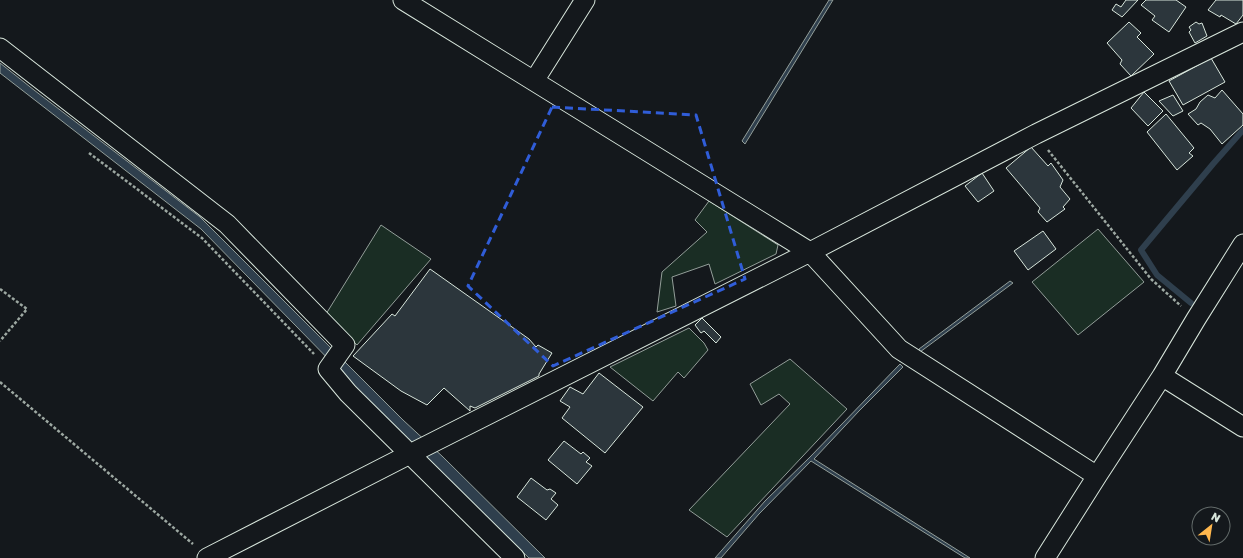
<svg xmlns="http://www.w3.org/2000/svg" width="1243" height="558" viewBox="0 0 1243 558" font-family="'Golos Text',sans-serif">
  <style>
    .green { fill: #1a2d24; stroke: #939e99 }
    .water { fill: #2f3f4d; stroke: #939e99 }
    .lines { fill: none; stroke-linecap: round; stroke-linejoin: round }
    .stream { stroke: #2f3f4d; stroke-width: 6 }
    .building { fill: #2c363c; stroke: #d8e6dc }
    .street-casing { stroke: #d8e6dc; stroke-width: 21 }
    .path { stroke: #9da8a2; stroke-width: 2.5; stroke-dasharray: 3 2; stroke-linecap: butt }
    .street { stroke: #14181c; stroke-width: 19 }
    .marked { fill: none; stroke: #305dd8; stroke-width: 3; stroke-dasharray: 8 5; stroke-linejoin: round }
  </style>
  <rect width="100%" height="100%" fill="#14181c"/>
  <path class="green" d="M 709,201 L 778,245 L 776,254 L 715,284 L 709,264 L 672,277 L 676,306 L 657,312 L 662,272 L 707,232 L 695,220 Z
    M 381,225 L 431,259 L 357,345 L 326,314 Z
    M 1098,229 L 1144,282 L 1078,335 L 1032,282 Z
    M 689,328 L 704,343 L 708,350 L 684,378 L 678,372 L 653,401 L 610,367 Z
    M 790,359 L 847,409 L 727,537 L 689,510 L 790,404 L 779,394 L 761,405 L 750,384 Z"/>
  <path class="water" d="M 829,0 L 833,0 L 745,144 L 742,141 Z
    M 0,63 L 34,90 L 200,217 L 403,420 L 443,457 L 545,558 L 529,558 L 435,468 L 201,229 L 0,73 Z
    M 1010,281 L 1013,283 L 920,352 L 919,349 Z
    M 900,364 L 903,367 L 859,411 L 814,459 L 970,558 L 965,558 L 811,461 L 759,514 L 721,558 L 715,558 L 765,501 L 810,457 Z"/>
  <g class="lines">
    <path class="stream" d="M 1191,303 L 1157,275 L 1141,250 L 1213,164 L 1243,130"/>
  </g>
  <path class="building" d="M 1126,0 L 1138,0 L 1122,17 L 1112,10 L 1116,4 L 1121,7 Z
    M 1146,0 L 1176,0 L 1186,7 L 1169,32 L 1152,20 L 1155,16 L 1141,5 Z
    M 1216,0 L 1243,0 L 1243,15 L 1236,24 L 1221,15 L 1220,17 L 1208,10 Z
    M 1129,22 L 1141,33 L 1137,37 L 1154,54 L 1131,76 L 1120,64 L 1122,60 L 1107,43 Z
    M 1196,22 L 1199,24 L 1202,23 L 1207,36 L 1195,43 L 1189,32 L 1191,30 L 1189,27 Z
    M 1211,58 L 1225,82 L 1183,105 L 1169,81 Z
    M 1222,90 L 1243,114 L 1243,125 L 1222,144 L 1210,129 L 1201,123 L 1198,125 L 1188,114 L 1196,109 L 1200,102 L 1208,95 L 1215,98 Z
    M 1144,92 L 1163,111 L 1148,126 L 1131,108 Z
    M 1173,95 L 1183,111 L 1173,116 L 1159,101 Z
    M 1166,114 L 1194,148 L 1189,153 L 1193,156 L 1177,170 L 1147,132 Z
    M 1031,147 L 1048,166 L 1051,163 L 1063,180 L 1060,187 L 1070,199 L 1063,207 L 1065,209 L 1047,222 L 1038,212 L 1040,208 L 1006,168 Z
    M 982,173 L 994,191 L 978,202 L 965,186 Z
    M 1043,231 L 1056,249 L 1028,270 L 1014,251 Z
    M 430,269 L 529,339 L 536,347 L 538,345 L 552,353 L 539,374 L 539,376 L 475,408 L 470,406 L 470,411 L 444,388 L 427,405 L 401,391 L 353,356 L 392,314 L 395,316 Z
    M 702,318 L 721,337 L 716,343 L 704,331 L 701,333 L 695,325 Z
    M 599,373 L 643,407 L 605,453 L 562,418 L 570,407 L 560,401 L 570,387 L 583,394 Z
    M 564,441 L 581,454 L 583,452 L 590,458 L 586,462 L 592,466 L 577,484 L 548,460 Z
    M 531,478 L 547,490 L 550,489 L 556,493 L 551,499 L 558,505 L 546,520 L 517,497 Z"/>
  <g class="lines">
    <defs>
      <path id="street" d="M 403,0 L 810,252 L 899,349 L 1097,476
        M 0,48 L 227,224 L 345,345 L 328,369 L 348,393 L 515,558
        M 534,81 L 585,0
        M 1162,376 L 1243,427
        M 207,558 L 410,454 L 810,252 L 1036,134 L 1243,32
        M 1045,558 L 1097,476 L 1162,376 L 1196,319 L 1243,244"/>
    </defs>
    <use href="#street" class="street-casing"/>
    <path class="path" d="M 1048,150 L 1151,279 L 1181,306
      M 89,153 L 202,238 L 314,354
      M 0,289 L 27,309 L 0,341
      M 0,382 L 193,544"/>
    <use href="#street" class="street"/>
  </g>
  <path class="marked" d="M 552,107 L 696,115 L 745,279 L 553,366 L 468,286 Z"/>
  <g transform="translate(1211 526) rotate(30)"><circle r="19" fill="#14181c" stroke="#626a69"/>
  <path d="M0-3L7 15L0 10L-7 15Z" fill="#ffb74d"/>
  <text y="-6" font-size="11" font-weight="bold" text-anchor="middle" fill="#d8e6dc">N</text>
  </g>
</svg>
